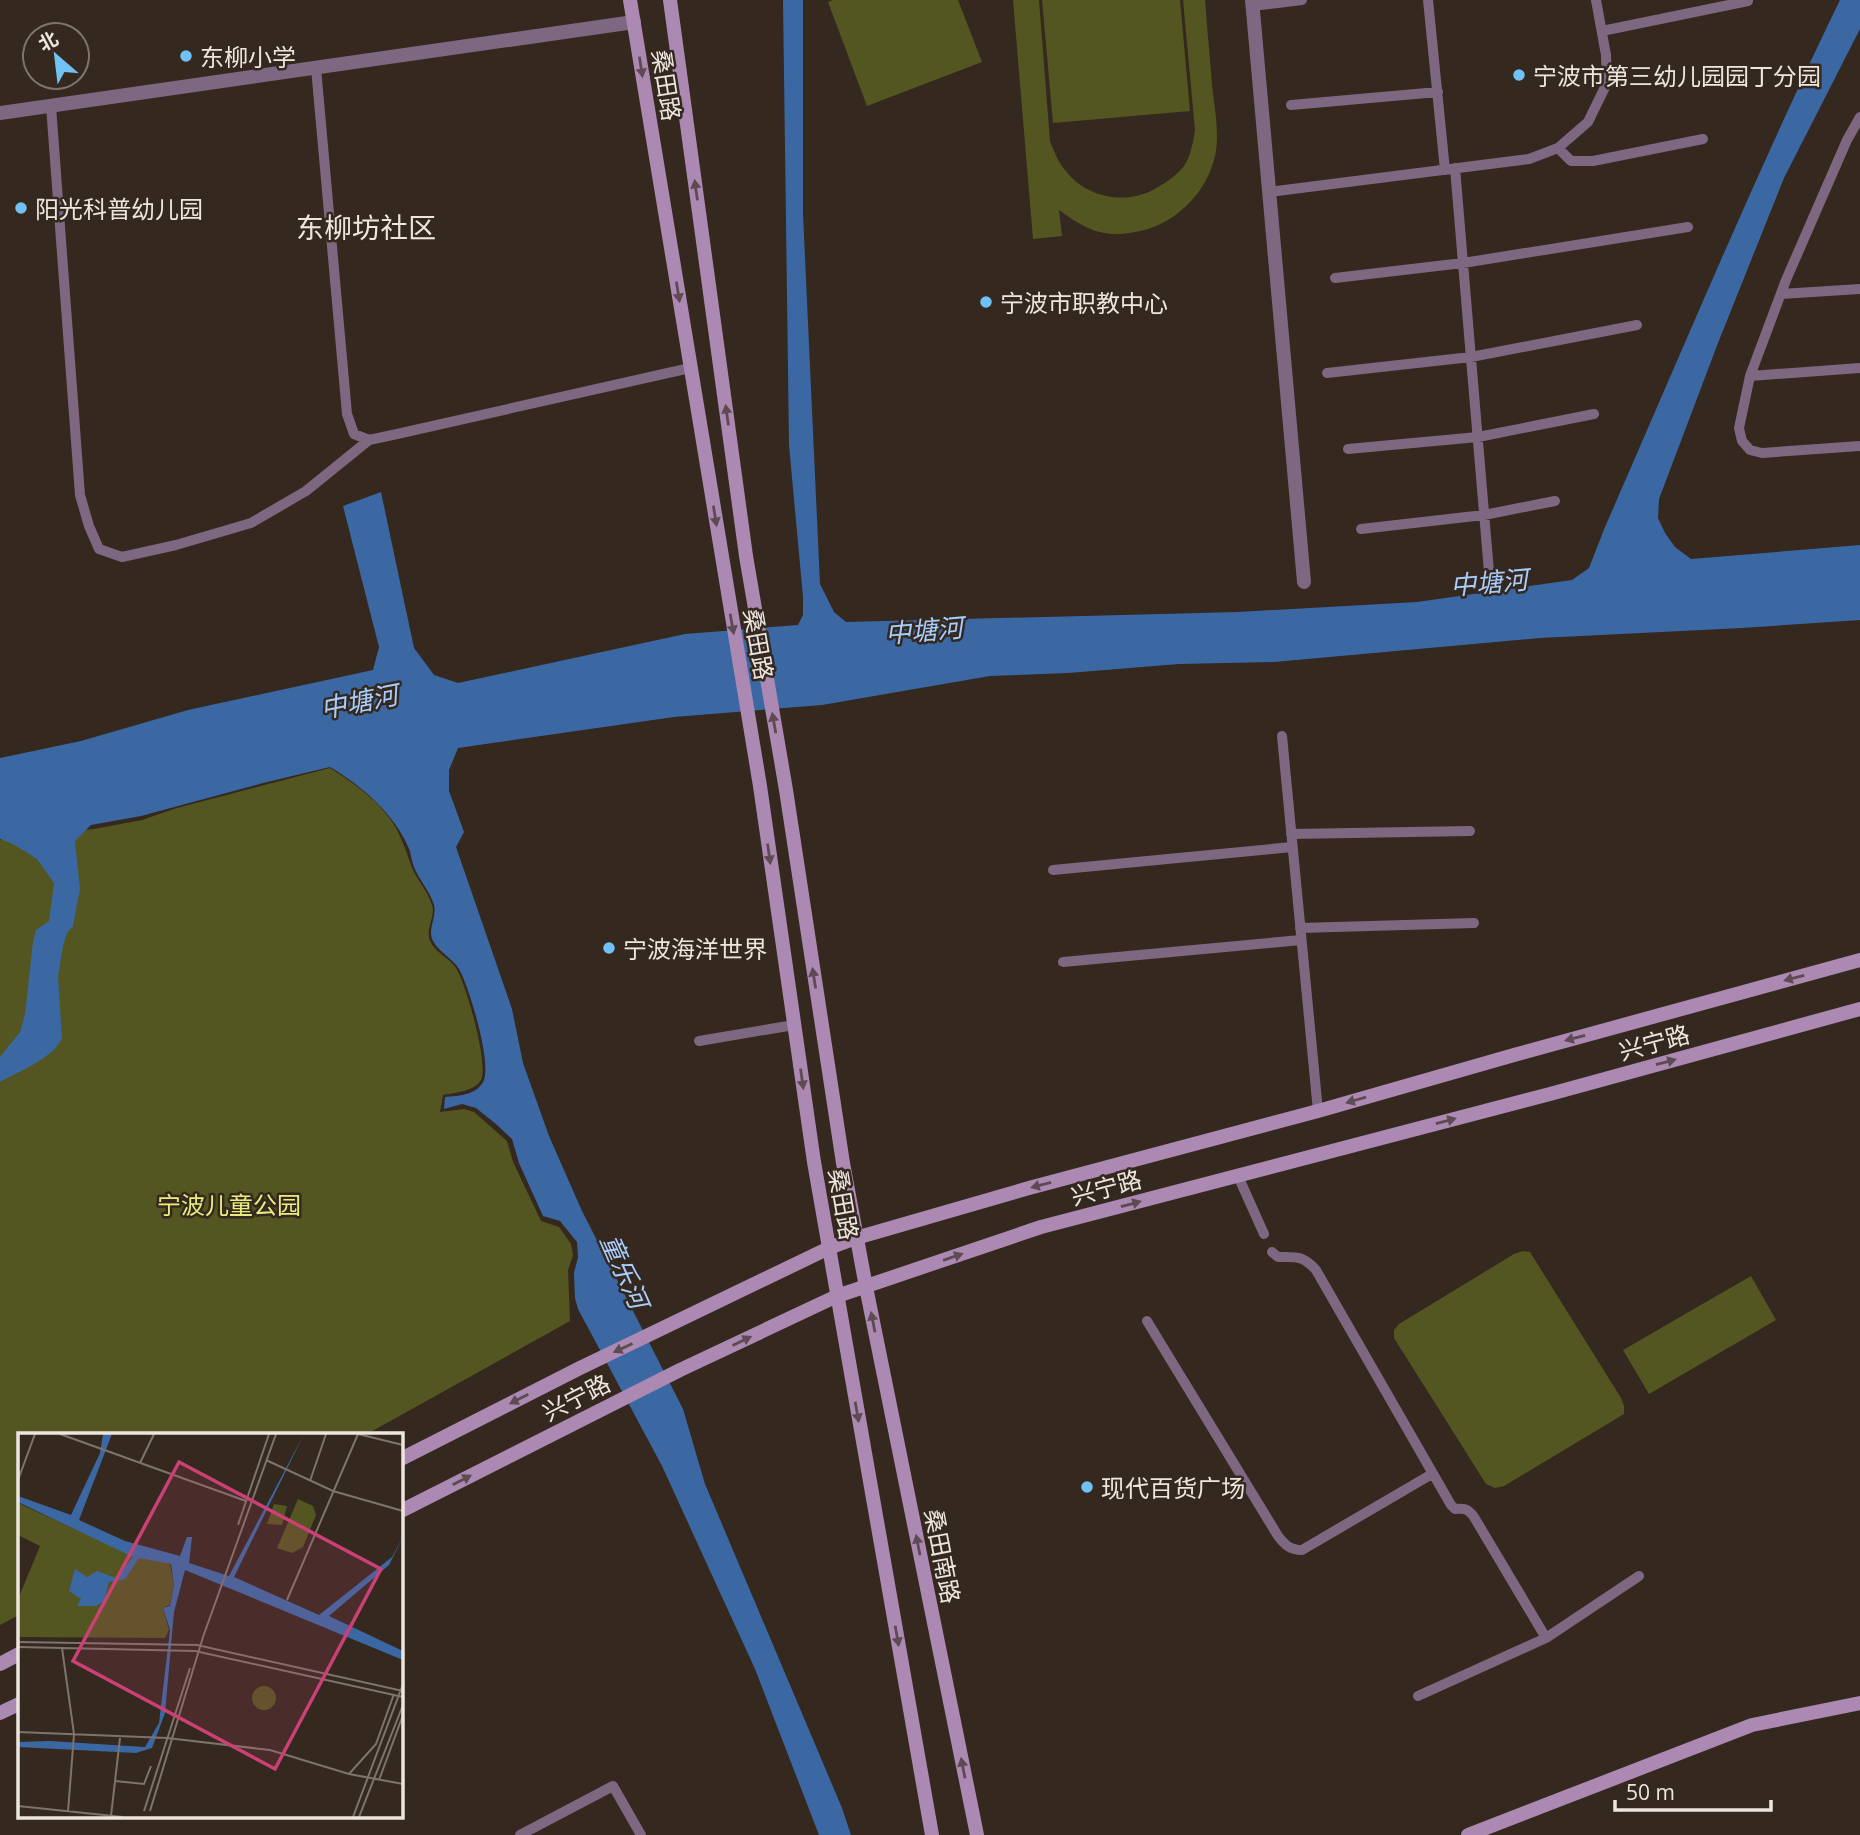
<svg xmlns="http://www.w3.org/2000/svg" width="1860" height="1835" viewBox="0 0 1860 1835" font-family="'Open Sans','Noto Sans SC',sans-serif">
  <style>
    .green { fill: #545621 }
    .water { fill: #3b68a2 }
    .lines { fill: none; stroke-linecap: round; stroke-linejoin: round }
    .lane { stroke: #7d6781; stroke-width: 10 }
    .street { stroke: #7d6781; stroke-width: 14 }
    .secondary { stroke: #ac89b2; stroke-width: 14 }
    .oneway { fill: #5e4a52 }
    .poi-dot { fill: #71c1f5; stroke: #34281f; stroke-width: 2.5 }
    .labels { text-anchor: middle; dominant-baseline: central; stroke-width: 5; stroke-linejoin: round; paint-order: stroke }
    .poi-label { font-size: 24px; fill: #ede6df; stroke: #34281f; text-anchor: start }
    .street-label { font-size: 24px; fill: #ede6df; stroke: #34281f }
    .park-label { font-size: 24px; fill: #e9ed7e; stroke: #34281f }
    .water-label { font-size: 26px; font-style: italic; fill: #a8ceff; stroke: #34281f }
    .quarter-label { font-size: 28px; fill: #ede6df; stroke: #34281f }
    .inset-road { fill: none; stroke: #7e746c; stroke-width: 2 }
    .view { fill: #cb4175; fill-opacity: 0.15; stroke: #cb4175; stroke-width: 3.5 }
    .inset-edge { fill: none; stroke: #ede6df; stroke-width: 3.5 }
  </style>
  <rect width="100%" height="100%" fill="#34281f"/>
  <path class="green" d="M 833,0 L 958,0 L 982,62 L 867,106 L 828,2 Z
    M 1013,0 L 1039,0 L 1050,141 C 1054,151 1058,162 1065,170 C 1087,199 1128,206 1158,187 C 1167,182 1177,175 1184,166 C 1191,156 1193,142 1195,130 L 1183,0 L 1205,0 C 1207,28 1210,57 1212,85 C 1214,102 1217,120 1217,138 C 1217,179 1186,217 1148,229 C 1109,240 1090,233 1059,210 L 1062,236 L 1033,239 Z
    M 1042,0 L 1180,0 L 1190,111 L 1053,123 Z
    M 330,768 C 355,784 381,802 396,828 C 403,841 407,854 412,868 C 418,881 428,892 432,905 C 436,917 425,927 430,941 C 435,952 449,958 456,968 C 466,983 489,1065 481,1080 C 475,1091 455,1093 443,1095 L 440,1112 L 464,1109 L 474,1112 L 507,1141 L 513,1162 L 541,1221 L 559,1227 L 571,1244 L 573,1255 L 568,1270 L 570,1321 L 367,1434 L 19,1434 L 19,1615 L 0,1625 L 0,840 L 94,829 L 142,820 L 177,808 Z
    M 1523,1251 L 1530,1252 L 1621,1398 L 1624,1406 L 1624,1414 L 1504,1486 L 1495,1488 L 1486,1484 L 1394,1338 L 1394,1330 L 1399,1324 L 1514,1254 Z
    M 1751,1276 L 1776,1320 L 1649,1394 L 1623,1350 Z"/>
  <path class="water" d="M 783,0 L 803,0 L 803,214 L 820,584 L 834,612 L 846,622 L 1238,612 L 1417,602 L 1572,580 L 1589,568 L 1605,527 C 1682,351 1756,173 1840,0 L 1860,0 L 1860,29 L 1784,178 L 1718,343 L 1659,499 L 1658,518 L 1665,533 L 1675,547 L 1691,559 L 1860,545 L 1860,620 L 1742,628 L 1540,638 L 1274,662 L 1179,664 L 1068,673 L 990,676 L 822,705 L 674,717 L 458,748 L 449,770 L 449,791 L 464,832 L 456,847 L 512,1009 L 523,1063 L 549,1136 L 582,1211 L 683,1409 L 705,1484 L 842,1808 L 851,1835 L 819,1835 L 755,1669 L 662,1466 L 578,1309 L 575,1298 L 574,1273 L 578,1257 L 577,1242 L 560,1221 L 543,1216 L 519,1163 L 512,1139 L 496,1124 L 476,1108 L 462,1104 L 444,1109 L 445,1097 C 458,1096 476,1095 483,1082 C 493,1066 469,986 459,969 C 452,958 439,952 433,941 C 427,929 437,918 434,905 C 430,891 419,880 414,867 C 412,862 411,856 410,851 C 395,814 363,787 330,767 L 263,783 L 141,816 L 91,825 L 75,841 L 80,889 L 73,926 L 67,933 L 63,946 L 58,976 L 62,1038 C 55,1057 18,1072 0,1082 L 0,1057 L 20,1032 L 25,1014 L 33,942 L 36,930 L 49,921 L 54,883 L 37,859 L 13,844 L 0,839 L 0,758 L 81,741 L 188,710 L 373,670 L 379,647 L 343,506 L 381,492 L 414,648 L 434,675 L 458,683 L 685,634 L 798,625 L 803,615 L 803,597 L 789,445 Z"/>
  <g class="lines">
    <path class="lane" d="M 1428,0 L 1445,170
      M 1252,6 L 1302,0
      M 1602,31 L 1748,1
      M 316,68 L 347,414 L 354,434 L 369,440 L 397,434 L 690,368
      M 1291,105 L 1438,92
      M 51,106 L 80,495 L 89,526 L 99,549 L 122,557 L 176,545 L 251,523 L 306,491 L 369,440
      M 1860,117 L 1847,140 L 1786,280 L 1750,376 L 1739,428 L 1742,441 L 1750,450 L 1762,453 L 1860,446
      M 1558,148 L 1571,161 L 1593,161 L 1703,139
      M 1455,168 L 1489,572
      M 1269,192 L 1529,159 L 1558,148 L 1588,122 L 1607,83 L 1606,55 L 1596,0
      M 1335,278 L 1463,263 L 1688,227
      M 1781,294 L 1860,289
      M 1327,373 L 1471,357 L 1637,325
      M 1750,376 L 1860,368
      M 1348,449 L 1478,437 L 1594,414
      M 1361,529 L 1484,515 L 1555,501
      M 1282,736 L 1318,1111
      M 1291,834 L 1470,831
      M 1053,870 L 1292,847
      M 1300,928 L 1474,923
      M 1063,962 L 1301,940
      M 699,1041 L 794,1025
      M 1238,1176 L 1264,1234
      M 1272,1252 L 1278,1257 C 1296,1257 1303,1255 1316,1270 L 1451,1505 L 1455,1509 C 1465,1508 1468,1509 1474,1517 L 1546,1638
      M 1147,1321 L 1278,1536 C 1285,1545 1290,1550 1302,1550 L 1432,1474
      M 1418,1696 L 1546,1638 L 1639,1576
      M 520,1835 L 613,1786 L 641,1835"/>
    <path class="street" d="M 1252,0 L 1304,582
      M 0,113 L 634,22"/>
    <path class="secondary" d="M 630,0 L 760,786 L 814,1162 L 932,1835
      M 670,0 L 746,556 L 786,790 L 843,1163 L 866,1287 L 977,1835
      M 401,1459 L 580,1368 L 829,1248 L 856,1238 L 1029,1188 L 1318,1111 L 1514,1055 L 1860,960
      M 401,1511 L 680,1370 L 837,1296 L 1041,1227 L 1550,1094 L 1860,1009
      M 0,1664 L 19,1654
      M 0,1713 L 19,1704
      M 1468,1835 L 1752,1725 L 1860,1703"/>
  </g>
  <defs><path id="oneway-solid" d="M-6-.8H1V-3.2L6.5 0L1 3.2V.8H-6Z" transform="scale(1.75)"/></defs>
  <g class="oneway">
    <use href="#oneway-solid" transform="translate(641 67) rotate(81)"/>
    <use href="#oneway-solid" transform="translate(696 190) rotate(-98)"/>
    <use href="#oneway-solid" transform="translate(678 292) rotate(81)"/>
    <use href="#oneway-solid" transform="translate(727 415) rotate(-98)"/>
    <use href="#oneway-solid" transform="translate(715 516) rotate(81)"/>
    <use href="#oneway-solid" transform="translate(732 624) rotate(80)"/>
    <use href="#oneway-solid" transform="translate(774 723) rotate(-100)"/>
    <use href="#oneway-solid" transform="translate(769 854) rotate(82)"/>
    <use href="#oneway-solid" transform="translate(814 978) rotate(-99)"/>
    <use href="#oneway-solid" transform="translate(1794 978) rotate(165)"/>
    <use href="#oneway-solid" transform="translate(1575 1038) rotate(165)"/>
    <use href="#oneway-solid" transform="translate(1666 1062) rotate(-15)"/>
    <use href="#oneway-solid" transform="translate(802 1079) rotate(82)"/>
    <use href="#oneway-solid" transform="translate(1356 1100) rotate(164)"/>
    <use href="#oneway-solid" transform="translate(1446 1121) rotate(-15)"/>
    <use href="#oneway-solid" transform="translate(1041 1185) rotate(165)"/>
    <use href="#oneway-solid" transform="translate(1131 1204) rotate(-15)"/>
    <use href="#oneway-solid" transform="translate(953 1257) rotate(-19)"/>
    <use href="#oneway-solid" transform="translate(873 1322) rotate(-101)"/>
    <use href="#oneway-solid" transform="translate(742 1341) rotate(-26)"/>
    <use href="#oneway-solid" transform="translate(623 1348) rotate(155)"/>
    <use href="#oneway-solid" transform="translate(519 1399) rotate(153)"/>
    <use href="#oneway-solid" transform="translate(857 1412) rotate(80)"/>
    <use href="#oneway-solid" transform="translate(462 1480) rotate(-27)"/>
    <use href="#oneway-solid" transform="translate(918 1545) rotate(-101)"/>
    <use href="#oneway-solid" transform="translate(897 1636) rotate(80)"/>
    <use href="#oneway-solid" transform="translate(963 1768) rotate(-101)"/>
  </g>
  <g class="poi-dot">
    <circle cx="186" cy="56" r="7"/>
    <circle cx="1519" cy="75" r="7"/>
    <circle cx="21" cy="208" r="7"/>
    <circle cx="986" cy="302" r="7"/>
    <circle cx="609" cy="948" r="7"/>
    <circle cx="1087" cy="1487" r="7"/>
  </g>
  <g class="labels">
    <g class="poi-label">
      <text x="200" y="56">东柳小学</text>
      <text x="1533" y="75">宁波市第三幼儿园园丁分园</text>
      <text x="35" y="208">阳光科普幼儿园</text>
      <text x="1000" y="302">宁波市职教中心</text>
      <text x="623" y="948">宁波海洋世界</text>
      <text x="1101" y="1487">现代百货广场</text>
    </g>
    <g class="street-label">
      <text transform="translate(667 85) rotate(81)">桑田路</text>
      <text transform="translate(759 644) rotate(80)">桑田路</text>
      <text transform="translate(1654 1042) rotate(-15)">兴宁路</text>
      <text transform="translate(1106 1187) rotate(-15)">兴宁路</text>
      <text transform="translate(844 1204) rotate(80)">桑田路</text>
      <text transform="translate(576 1397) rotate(-27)">兴宁路</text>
      <text transform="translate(943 1556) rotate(79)">桑田南路</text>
    </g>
    <g class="park-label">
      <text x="229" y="1204">宁波儿童公园</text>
    </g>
    <g class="water-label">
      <text transform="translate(1489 582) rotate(-5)">中塘河</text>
      <text transform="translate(924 630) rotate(-5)">中塘河</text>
      <text transform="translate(359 701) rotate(-11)">中塘河</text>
      <text transform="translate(625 1271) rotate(66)">童乐河</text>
    </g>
    <g class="quarter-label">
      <text x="366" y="227">东柳坊社区</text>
    </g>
  </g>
  <g transform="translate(18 1433)">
    <rect width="385" height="385" fill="#34281f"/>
    <path d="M 280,66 L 295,73 L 298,82 L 285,114 L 274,120 L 259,115 ZM 0,70 L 105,118 L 152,131 L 156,152 L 152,172 L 145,175 L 151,197 L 147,205 L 0,204 L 0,166 L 22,113 L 0,102 ZM 256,71 L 269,73 L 264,92 L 249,91 ZM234 265a12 12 0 1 1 24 0a12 12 0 1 1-24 0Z" fill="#545621"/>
    <path d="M 85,1 L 94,1 L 61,87 L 107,108 L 162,123 L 169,104 L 174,104 L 171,130 L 211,143 L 286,1 L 216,144 L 301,182 L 374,124 L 385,104 L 371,132 L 311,183 L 385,218 L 385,227 L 167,137 L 156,179 L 147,280 L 134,315 L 118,320 L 0,314 L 0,309 L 32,308 L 127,314 L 141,290 L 152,197 L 145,175 L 152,173 L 156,152 L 153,131 L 121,125 L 107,146 L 91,149 L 86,168 L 78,173 L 59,173 L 63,166 L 51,158 L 57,136 L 69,144 L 79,138 L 98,145 L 115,124 L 0,69 L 0,63 L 53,82 L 82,20 Z" fill="#3b68a2"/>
    <path class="inset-road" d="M 42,1 L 228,68M 340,1 L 385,12M 248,27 L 315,58 L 385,78M 122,30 L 136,1M 0,47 L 17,1M 292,48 L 308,1M 220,92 L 251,1M 269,167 L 340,1M 0,209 L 179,212 L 385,258M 0,214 L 177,218 L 385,264M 44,215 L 56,301 L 50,379M 0,299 L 149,305 L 252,317 L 331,341 L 385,351M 331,341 L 358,311 L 376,261M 361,347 L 385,282M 97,348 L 126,351 L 133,333M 0,373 L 105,384M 126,378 L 172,235M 132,378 L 185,204 L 258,1M 93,383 L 102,305M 335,384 L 385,251M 341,384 L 385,272"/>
    <path class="view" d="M 161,29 L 363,136 L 257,336 L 55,228 Z"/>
    <rect width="385" height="385" class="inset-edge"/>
  </g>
  <g transform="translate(56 56) rotate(332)"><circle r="33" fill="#34281f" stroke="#7e746c" stroke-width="2"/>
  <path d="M0-5L12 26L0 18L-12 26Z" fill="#71c1f5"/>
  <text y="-10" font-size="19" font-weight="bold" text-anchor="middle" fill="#ede6df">北</text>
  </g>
  <path d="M1615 1800v10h156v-10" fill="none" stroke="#ede6df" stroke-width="3.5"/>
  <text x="1626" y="1800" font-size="21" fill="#ede6df" stroke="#34281f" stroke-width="5" paint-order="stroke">50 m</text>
</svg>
